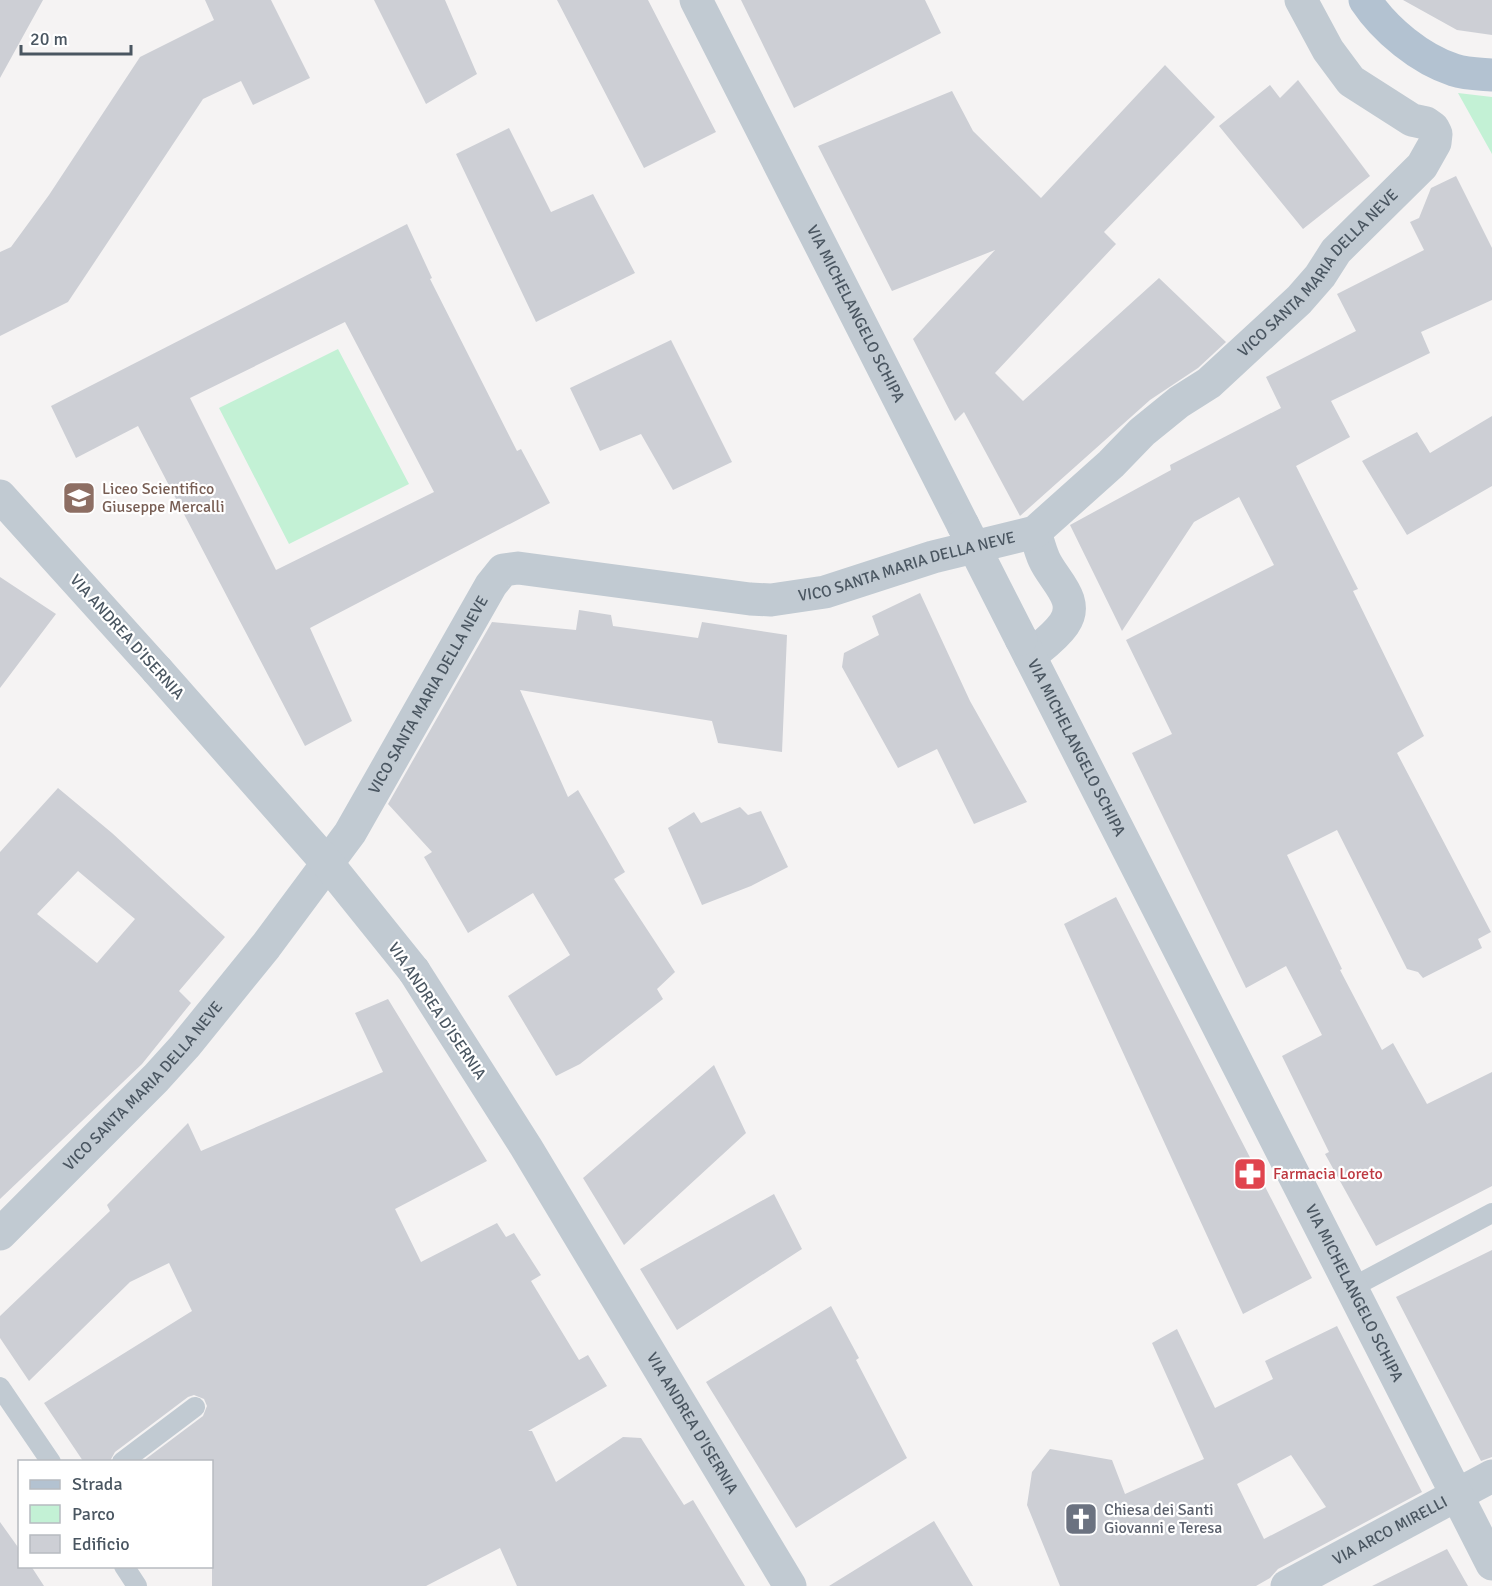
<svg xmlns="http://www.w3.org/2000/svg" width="1492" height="1586" viewBox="0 0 1492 1586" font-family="Signika,sans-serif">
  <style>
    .green { fill: #c3f1d5 }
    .building { fill: #cdcfd5; fill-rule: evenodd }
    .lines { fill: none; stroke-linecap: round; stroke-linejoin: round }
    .service { stroke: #c1cad2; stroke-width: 20 }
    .minor { stroke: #c1cad2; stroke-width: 33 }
    .tertiary { stroke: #c1cad2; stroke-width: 33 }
    .primary { stroke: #b3c2d1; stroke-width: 33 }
    .minor-bridge { stroke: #c1cad2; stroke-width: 33 }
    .tertiary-bridge { stroke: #c1cad2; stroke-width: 33 }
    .labels { text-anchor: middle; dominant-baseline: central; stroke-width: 4.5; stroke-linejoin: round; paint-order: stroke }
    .street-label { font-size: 16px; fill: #4a5661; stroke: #fff }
    .education-label { font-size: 16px; fill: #785e54; stroke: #fff; text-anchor: start }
    .health-label { font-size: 16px; fill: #be3a42; stroke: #fff; text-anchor: start }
    .worship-label { font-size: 16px; fill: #5b616d; stroke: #fff; text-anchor: start }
  </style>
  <rect width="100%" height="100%" fill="#f5f3f3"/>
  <path class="green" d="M 1458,93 L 1492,97 L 1492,154 Z
    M 338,349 L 409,484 L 289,544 L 219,408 Z"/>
  <path class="building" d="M 0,0 L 43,0 L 0,78 Z
    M 205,0 L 271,0 L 310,78 L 253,105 L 241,81 L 203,99 L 68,302 L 0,336 L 0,252 L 11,247 L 49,195 L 140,57 L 214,20 Z
    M 374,0 L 445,0 L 477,74 L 426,104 Z
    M 557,0 L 648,0 L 716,132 L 644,168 Z
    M 741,0 L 925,0 L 941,33 L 794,108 Z
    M 1403,0 L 1492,0 L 1492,35 L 1457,30 Z
    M 1165,65 L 1215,117 L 1104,232 L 1116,244 L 995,373 L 1023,401 L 1159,278 L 1226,342 L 1198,368 L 1150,400 L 1020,516 L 964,412 L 955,421 L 913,339 L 995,250 L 892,291 L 818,146 L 952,91 L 973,131 L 1041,198 Z
    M 1298,80 L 1370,176 L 1303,229 L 1219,126 L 1270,85 L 1280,98 Z
    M 509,128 L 551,212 L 593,194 L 635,273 L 536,322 L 456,154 Z
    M 1456,176 L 1492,248 L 1492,300 L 1421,332 L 1430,353 L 1331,401 L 1350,437 L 1296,466 L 1358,589 L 1353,591 L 1424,736 L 1397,753 L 1491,932 L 1478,939 L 1482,948 L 1423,978 L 1418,972 L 1407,969 L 1337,830 L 1287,855 L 1342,969 L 1340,970 L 1382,1050 L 1393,1043 L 1427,1104 L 1492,1072 L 1492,1186 L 1376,1246 L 1325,1154 L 1329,1152 L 1282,1056 L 1322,1035 L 1286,966 L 1246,988 L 1132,753 L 1172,734 L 1126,640 L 1274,565 L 1239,497 L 1194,522 L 1122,631 L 1070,525 L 1171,470 L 1170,465 L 1281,408 L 1266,377 L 1356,331 L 1337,294 L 1424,250 L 1410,222 L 1419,218 L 1431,188 Z
    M 407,224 L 432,278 L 430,279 L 517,451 L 521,449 L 550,503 L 310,628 L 352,721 L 305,746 L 138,426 L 76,458 L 51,406 ZM 345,322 L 434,492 L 276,570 L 190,398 Z
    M 671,340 L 732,462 L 673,490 L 641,434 L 600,451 L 570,388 Z
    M 1492,416 L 1492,486 L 1407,535 L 1362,461 L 1417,432 L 1430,453 Z
    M 0,577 L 56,614 L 0,688 Z
    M 920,593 L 970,701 L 1027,802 L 974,824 L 937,749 L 898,768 L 842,667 L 844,653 L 879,635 L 872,616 Z
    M 579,610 L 611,615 L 613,626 L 698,638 L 702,622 L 787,635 L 782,752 L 718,743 L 712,721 L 520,690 L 568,797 L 578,790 L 625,872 L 614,879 L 675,972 L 657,989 L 663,999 L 580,1064 L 556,1076 L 508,996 L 570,955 L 533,893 L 468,933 L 424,857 L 432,852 L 388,804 L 492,622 L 576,630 Z
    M 58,788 L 112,833 L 225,937 L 179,991 L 191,1003 L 142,1064 L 0,1199 L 0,852 ZM 78,871 L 135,919 L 97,963 L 37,914 Z
    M 740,807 L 748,815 L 761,811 L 788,867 L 751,886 L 702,905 L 668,828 L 694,812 L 701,823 Z
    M 1116,897 L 1312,1278 L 1243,1314 L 1064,924 Z
    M 388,999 L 487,1161 L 395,1209 L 421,1262 L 497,1223 L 506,1237 L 514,1233 L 541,1275 L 531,1281 L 579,1360 L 588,1355 L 607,1386 L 528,1431 L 532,1431 L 556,1482 L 623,1437 L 641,1438 L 684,1505 L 693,1500 L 745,1586 L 517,1586 L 500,1548 L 426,1586 L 212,1586 L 212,1461 L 143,1461 L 203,1416 L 207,1406 L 204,1399 L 194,1395 L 188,1397 L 115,1452 L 110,1461 L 83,1461 L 44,1403 L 192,1311 L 169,1263 L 130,1282 L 29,1381 L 0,1338 L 0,1316 L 110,1211 L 107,1205 L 188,1123 L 201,1151 L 383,1072 L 355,1013 Z
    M 714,1065 L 746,1133 L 624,1245 L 583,1178 Z
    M 774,1194 L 802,1249 L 677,1330 L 640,1269 Z
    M 1492,1250 L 1492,1457 L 1481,1461 L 1396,1297 Z
    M 831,1306 L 859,1358 L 856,1360 L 907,1458 L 796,1528 L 706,1382 Z
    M 1337,1326 L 1422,1492 L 1278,1569 L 1270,1578 L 1256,1586 L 1060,1586 L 1027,1505 L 1032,1472 L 1050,1449 L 1112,1460 L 1125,1494 L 1204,1459 L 1152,1343 L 1177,1329 L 1215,1408 L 1273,1379 L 1265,1361 ZM 1291,1455 L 1326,1507 L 1264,1539 L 1237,1484 Z
    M 934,1521 L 973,1586 L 829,1586 Z
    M 0,1522 L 20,1550 L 20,1566 L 31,1566 L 44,1586 L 0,1586 Z
    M 1447,1549 L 1468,1586 L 1372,1586 Z"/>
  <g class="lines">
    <path class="service" d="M 1351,1288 L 1492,1213
      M 0,1387 L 51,1462
      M 122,1462 L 195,1407
      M 124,1566 L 137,1586"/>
    <g class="minor">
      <path d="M 0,496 L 157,670"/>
      <path d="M 1030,656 C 1042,646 1055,637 1064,624 C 1081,600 1053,580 1044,559 C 1040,550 1038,541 1035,532"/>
      <path id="s1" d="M 414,971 L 526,1147 L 790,1586"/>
      <path id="s2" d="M 0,1234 L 156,1078 L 185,1046 L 266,946 L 350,833 L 491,585 L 503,570 L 518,568 L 750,599 L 771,600 L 825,592 L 933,557 L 1035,532 L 1111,464 L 1142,432 L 1179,402 L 1209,383 L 1299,300 L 1320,276 L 1336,251 L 1422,166 L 1435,143 L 1436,134 L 1433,128 L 1426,123 L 1412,120 L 1351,81 L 1328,50 L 1301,0"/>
      <path id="s3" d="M 1287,1586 L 1492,1476"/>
    </g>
    <g class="tertiary">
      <path id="s4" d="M 696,0 L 963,525"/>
      <path id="s5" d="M 1021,639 L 1492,1564"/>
    </g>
    <path class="primary" d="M 1365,0 C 1385,30 1420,59 1454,70 C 1466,74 1480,74 1492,75"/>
    <path class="minor-bridge" d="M 157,670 L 328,864 L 414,971"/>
    <path class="tertiary-bridge" d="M 963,525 L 1021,639"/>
  </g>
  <defs>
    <symbol id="school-square" viewBox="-11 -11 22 22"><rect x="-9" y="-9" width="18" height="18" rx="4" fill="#8d6e63" stroke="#fff"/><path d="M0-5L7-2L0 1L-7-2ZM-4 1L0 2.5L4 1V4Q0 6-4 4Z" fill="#fff"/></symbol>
    <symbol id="pharmacy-square" viewBox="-11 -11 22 22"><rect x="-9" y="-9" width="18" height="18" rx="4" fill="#e0444e" stroke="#fff"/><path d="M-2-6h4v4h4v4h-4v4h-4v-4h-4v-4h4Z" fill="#fff"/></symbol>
    <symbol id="church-square" viewBox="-11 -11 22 22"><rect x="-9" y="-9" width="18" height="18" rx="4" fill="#6b7280" stroke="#fff"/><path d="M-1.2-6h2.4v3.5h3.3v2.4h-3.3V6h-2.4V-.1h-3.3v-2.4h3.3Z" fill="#fff"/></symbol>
  </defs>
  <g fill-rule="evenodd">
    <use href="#school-square" x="60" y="479" width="38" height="38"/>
    <use href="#pharmacy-square" x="1231" y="1155" width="38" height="38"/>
    <use href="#church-square" x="1062" y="1500" width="38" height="38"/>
  </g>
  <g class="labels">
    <g class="street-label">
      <text stroke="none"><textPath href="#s2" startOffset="1766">VICO SANTA MARIA DELLA NEVE</textPath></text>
      <text stroke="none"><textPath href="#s4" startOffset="352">VIA MICHELANGELO SCHIPA</textPath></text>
      <text stroke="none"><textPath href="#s2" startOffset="1248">VICO SANTA MARIA DELLA NEVE</textPath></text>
      <text transform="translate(127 637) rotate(48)">VIA ANDREA D'ISERNIA</text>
      <text stroke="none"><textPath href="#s2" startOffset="692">VICO SANTA MARIA DELLA NEVE</textPath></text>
      <text stroke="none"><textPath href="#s5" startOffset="122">VIA MICHELANGELO SCHIPA</textPath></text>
      <text transform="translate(437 1011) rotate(56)">VIA ANDREA D'ISERNIA</text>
      <text stroke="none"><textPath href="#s2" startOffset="206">VICO SANTA MARIA DELLA NEVE</textPath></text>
      <text stroke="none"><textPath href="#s5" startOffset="734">VIA MICHELANGELO SCHIPA</textPath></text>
      <text stroke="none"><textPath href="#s1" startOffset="531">VIA ANDREA D'ISERNIA</textPath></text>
      <text stroke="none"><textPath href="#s3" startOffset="117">VIA ARCO MIRELLI</textPath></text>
    </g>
    <g class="education-label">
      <text x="102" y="489">Liceo Scientifico<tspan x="102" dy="18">Giuseppe Mercalli</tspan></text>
    </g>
    <g class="health-label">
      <text x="1273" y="1174">Farmacia Loreto</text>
    </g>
    <g class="worship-label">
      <text x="1104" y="1510">Chiesa dei Santi<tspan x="1104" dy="18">Giovanni e Teresa</tspan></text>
    </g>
  </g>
  <rect x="18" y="1460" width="195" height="108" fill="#ffffff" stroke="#b7bbc0" stroke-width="1.5"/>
  <rect x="30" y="1480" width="30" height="9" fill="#b3c2d1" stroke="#b7bbc0" stroke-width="1.5"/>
  <text x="72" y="1490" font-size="18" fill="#4a5661">Strada</text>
  <rect x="30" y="1505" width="30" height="18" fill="#c3f1d5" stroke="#b7bbc0" stroke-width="1.5"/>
  <text x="72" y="1520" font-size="18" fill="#4a5661">Parco</text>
  <rect x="30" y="1535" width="30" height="18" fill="#cdcfd5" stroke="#b7bbc0" stroke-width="1.5"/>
  <text x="72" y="1550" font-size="18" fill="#4a5661">Edificio</text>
  <path d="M21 45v9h110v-9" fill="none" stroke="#4a5661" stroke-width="3"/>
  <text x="30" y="45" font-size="18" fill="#4a5661" stroke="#ffffff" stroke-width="4.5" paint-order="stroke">20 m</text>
</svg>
